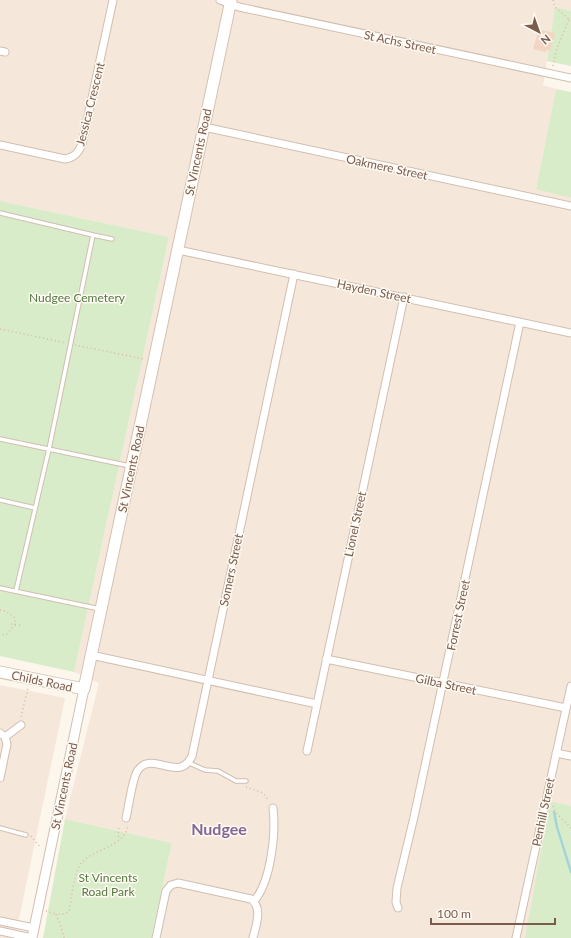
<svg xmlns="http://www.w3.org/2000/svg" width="571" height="938" viewBox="0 0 571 938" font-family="Lato,sans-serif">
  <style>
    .residential { fill: #f5e8da }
    .green { fill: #d8ecc9 }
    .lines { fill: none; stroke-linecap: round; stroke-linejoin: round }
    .stream { stroke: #a5d3da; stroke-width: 2.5 }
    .building { fill: #f3d5c3 }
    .service-casing { stroke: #d1beb0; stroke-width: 5.5 }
    .minor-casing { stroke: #d1beb0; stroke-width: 9 }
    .tertiary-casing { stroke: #d1beb0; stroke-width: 11 }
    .secondary-casing { stroke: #d6c0b0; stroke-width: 13 }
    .path { stroke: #d9b8a5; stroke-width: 1.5; stroke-dasharray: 1 3; stroke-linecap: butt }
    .service { stroke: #fff; stroke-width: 3.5 }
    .minor { stroke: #fff; stroke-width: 7 }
    .tertiary { stroke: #fff; stroke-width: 9 }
    .secondary { stroke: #fff; stroke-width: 11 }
    .labels { text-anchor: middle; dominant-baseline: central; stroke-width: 3; stroke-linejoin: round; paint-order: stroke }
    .street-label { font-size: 12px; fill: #7a5c4d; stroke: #fffaf3 }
    .park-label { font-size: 12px; fill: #537a41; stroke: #fffaf3 }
    .district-label { font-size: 16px; font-weight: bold; fill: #846695; stroke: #fffaf3 }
  </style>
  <rect width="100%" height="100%" fill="#fdf6ec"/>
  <path class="residential" d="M 0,0 L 571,0 L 571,11 L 555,8 L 547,61 L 543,85 L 556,89 L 536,188 L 571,198 L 571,938 L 151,938 L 172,843 L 65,819 L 99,683 L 74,672 L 169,237 L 0,201 Z
    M 0,685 L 65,698 L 15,938 L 0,938 Z"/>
  <path class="green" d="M 555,7 L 571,11 L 571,66 L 547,61 Z
    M 556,89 L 571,92 L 571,198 L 536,189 Z
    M 0,201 L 169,237 L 74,672 L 0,656 Z
    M 550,801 L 571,806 L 571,938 L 525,938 Z
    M 65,819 L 172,843 L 151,938 L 43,938 Z"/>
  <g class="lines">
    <path class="stream" d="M 554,812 L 557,827 L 571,872"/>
  </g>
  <path class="building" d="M 541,30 L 555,33 L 550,51 L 546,50 L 546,52 L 533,49 L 537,35 L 540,35 Z"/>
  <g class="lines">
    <defs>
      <path id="service" d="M 0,213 L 93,235 L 112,239
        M 0,439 L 130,466
        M 0,500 L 35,508
        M 0,588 L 100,609
        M 16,591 L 49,449 L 93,235
        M 189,763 L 205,770 L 218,771 L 236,781 L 246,781
        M 0,828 L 26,835"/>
      <path id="minor" d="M 220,0 L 239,7 L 571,78
        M 0,51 L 5,52
        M 204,127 L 571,206
        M 0,145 L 65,159 C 74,158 79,152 82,144 L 113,0
        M 178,250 L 571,333
        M 91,655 L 317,704
        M 326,659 L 566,708
        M 0,733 L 5,737 L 21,725
        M 307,751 L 404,297
        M 556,753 L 571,756
        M 0,778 L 7,744 L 5,737
        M 126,818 C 129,806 132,778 138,770 C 153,750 179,784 192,756 L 294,274
        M 254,901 C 271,882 276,833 273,808
        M 398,908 L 396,902 L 397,888 L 414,817 L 520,322
        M 0,921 L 34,928
        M 0,931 L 32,938
        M 156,938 L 166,891 L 171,885 L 178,883 L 251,899 C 263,908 256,925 253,938
        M 516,938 L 571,686"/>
      <path id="tertiary" d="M 32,938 L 84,689"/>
      <path id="secondary" d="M 0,672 L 84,689 L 231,0"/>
    </defs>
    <use href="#service" class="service-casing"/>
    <use href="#minor" class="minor-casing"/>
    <use href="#tertiary" class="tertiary-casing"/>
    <use href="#secondary" class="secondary-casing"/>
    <path class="path" d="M 553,0 L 555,7 L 571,21
      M 553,66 L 556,51 L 569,19
      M 0,329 L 66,343
      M 75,345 L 144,359
      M 0,610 L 6,611 L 15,618 L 15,625 L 6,635 L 0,635
      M 11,624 L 20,625
      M 21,717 L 28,688
      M 246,787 L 263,793 L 269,801
      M 553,806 L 556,813 L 571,828
      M 119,828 L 118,835 L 120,839
      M 31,836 L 40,847
      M 46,911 L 56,914
      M 64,938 L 62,930 L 56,914 L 65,914 L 69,911 C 72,898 73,876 80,865 C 92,848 124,848 128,826"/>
    <use href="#service" class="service"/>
    <use href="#minor" class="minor"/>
    <use href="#tertiary" class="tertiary"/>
    <use href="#secondary" class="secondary"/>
  </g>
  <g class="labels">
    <g class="street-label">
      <text transform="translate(400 42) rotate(12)">St Achs Street</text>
      <text transform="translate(90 104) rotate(-76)">Jessica Crescent</text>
      <text transform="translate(198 152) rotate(-78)">St Vincents Road</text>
      <text transform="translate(387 167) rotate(12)">Oakmere Street</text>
      <text transform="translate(374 291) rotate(12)">Hayden Street</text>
      <text transform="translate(131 469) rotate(-78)">St Vincents Road</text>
      <text transform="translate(355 524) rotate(-78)">Lionel Street</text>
      <text transform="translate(231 570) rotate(-78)">Somers Street</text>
      <text transform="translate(458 615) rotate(-78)">Forrest Street</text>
      <text transform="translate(42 681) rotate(12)">Childs Road</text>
      <text transform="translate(446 684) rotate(12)">Gilba Street</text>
      <text transform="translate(64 786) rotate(-78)">St Vincents Road</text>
      <text transform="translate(543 812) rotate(-78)">Penhill Street</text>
    </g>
    <g class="park-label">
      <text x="77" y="297">Nudgee Cemetery</text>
      <text x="108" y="877">St Vincents<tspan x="108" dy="14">Road Park</tspan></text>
    </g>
    <g class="district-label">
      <text x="219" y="828">Nudgee</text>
    </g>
  </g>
  <g transform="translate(539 32) rotate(139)" stroke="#fffaf3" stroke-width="3" paint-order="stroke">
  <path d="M0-3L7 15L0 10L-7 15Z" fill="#7a5c4d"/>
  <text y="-6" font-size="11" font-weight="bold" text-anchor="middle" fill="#7a5c4d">N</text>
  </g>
  <path d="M431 918v6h124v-6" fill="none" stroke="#7a5c4d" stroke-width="2"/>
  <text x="437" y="918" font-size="12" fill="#7a5c4d" stroke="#fffaf3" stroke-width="3" paint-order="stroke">100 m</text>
</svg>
